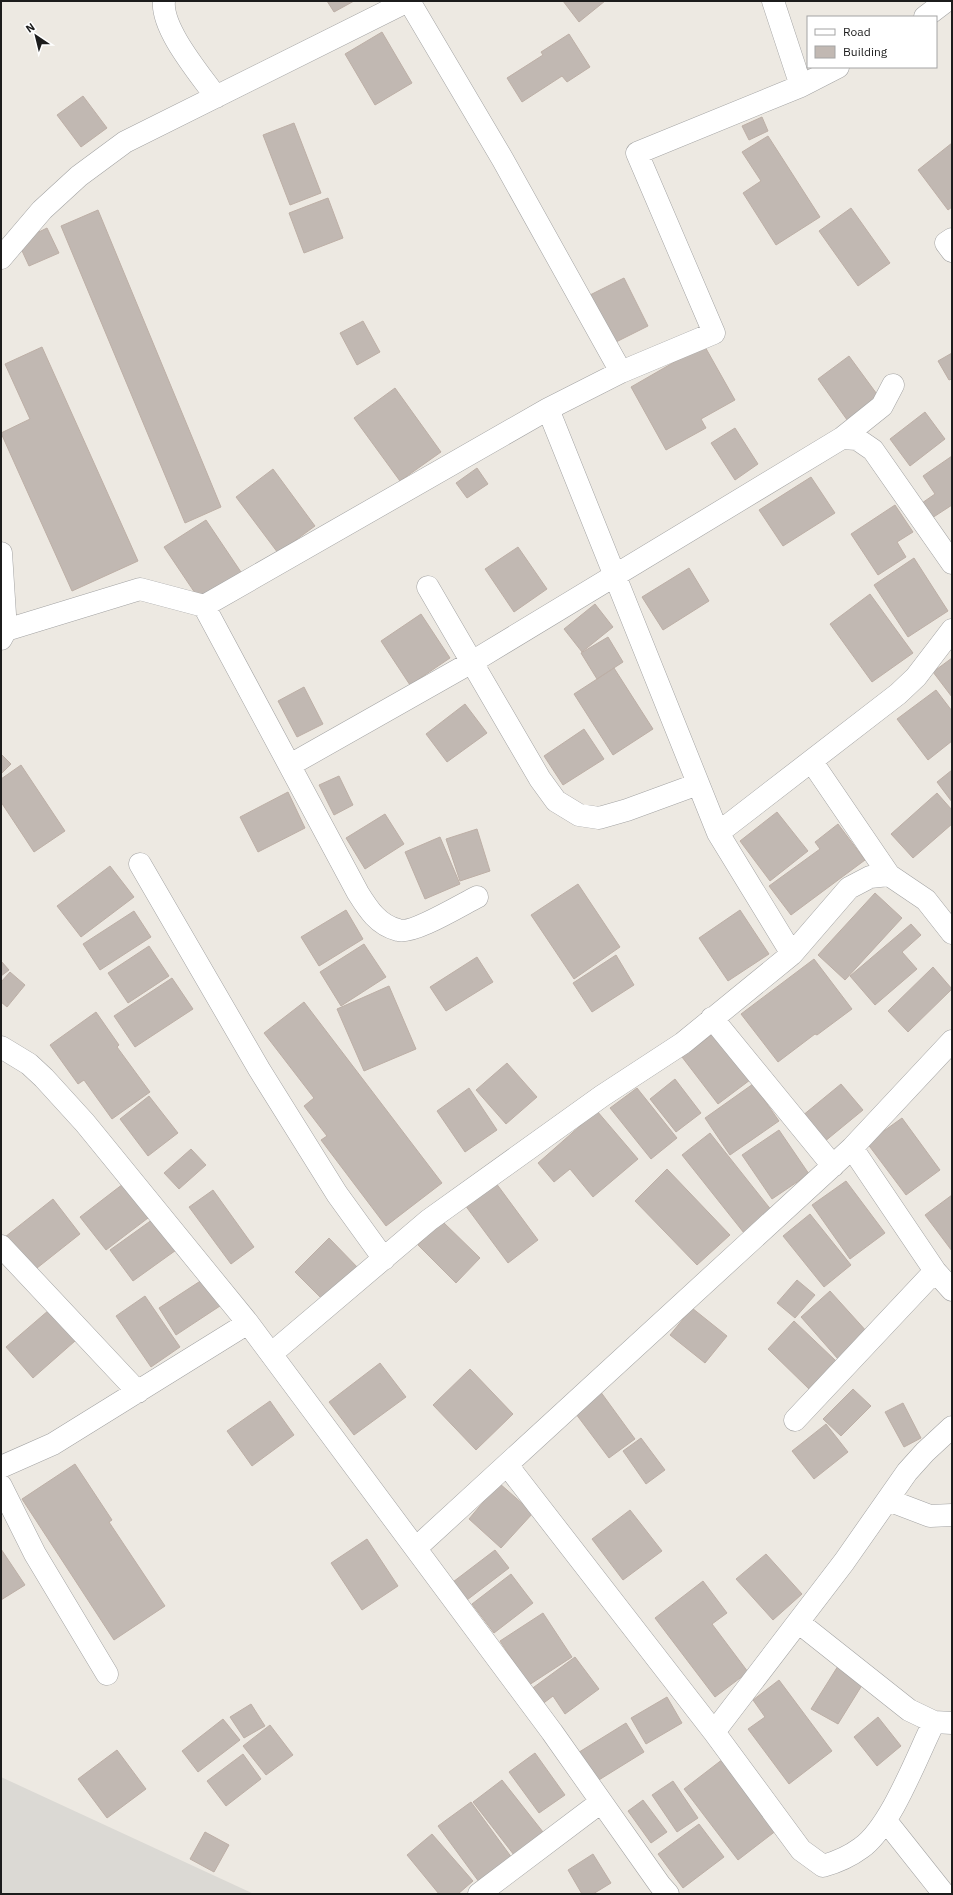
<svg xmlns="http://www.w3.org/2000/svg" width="953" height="1895" viewBox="0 0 953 1895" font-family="'IBM Plex Sans',sans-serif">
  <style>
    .airport { fill: #dbd9d4 }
    .building { fill: #c1b8b2; stroke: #bdafa6 }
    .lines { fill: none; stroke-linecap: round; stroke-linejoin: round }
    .minor-casing { stroke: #a3a3a3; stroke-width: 23 }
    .minor { stroke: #fff; stroke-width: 22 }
  </style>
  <rect width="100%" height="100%" fill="#ede9e2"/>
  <path class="airport" d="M 1,1777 L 254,1894 L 1,1894 Z"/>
  <path class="building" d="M 327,1 L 354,1 L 334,12 Z
    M 563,1 L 605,1 L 579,22 Z
    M 382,32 L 412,83 L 375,105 L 345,54 Z
    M 569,34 L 590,67 L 567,82 L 562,76 L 522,102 L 507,78 L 543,55 L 541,52 Z
    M 83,96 L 107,128 L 81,147 L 57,115 Z
    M 762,117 L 768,131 L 749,140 L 742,126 Z
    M 294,123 L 321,193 L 290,205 L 263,135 Z
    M 768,136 L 820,217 L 776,245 L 743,193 L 761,181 L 742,152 Z
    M 952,143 L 952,207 L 948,210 L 918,170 Z
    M 328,198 L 343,238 L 304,253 L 289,213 Z
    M 851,208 L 890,263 L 858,286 L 819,231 Z
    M 98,210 L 221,507 L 185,523 L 61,226 Z
    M 47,228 L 59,253 L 29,266 L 18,242 Z
    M 624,278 L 648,326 L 610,345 L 586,297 Z
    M 363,321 L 380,352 L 357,365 L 340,333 Z
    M 704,345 L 735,400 L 701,419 L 706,428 L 666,450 L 631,387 Z
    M 42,347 L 138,561 L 72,591 L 1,433 L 30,419 L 5,364 Z
    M 952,353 L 952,379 L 949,380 L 938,361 Z
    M 849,356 L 882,401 L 850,424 L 818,379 Z
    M 395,388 L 441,452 L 400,481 L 354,418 Z
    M 925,412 L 945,439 L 910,466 L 890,439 Z
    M 735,428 L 758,464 L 735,480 L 711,443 Z
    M 952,456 L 952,505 L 932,518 L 922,503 L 935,494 L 923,476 Z
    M 477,468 L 488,484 L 467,498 L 456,483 Z
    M 273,469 L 315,526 L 278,553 L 236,497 Z
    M 811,477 L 835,513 L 783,546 L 759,510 Z
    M 895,505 L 913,532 L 897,542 L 906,557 L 878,575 L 851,534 Z
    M 206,520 L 245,578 L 199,599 L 164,547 Z
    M 518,547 L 547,589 L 514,612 L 485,569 Z
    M 914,558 L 948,611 L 908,637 L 874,585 Z
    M 689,568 L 709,601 L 663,630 L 642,597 Z
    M 870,594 L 913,653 L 872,682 L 830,624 Z
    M 595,604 L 613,627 L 582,652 L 564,629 Z
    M 421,614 L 450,658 L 410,685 L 381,641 Z
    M 608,637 L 623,662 L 597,679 L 581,653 Z
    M 952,658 L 952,697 L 933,672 Z
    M 614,668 L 653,729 L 613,755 L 574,694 Z
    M 304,687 L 323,724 L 297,737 L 278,701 Z
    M 936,690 L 952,711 L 952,741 L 928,760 L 897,719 Z
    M 465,704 L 487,733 L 447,762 L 426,734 Z
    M 584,729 L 604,759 L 563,785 L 544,756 Z
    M 1,754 L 11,764 L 1,774 Z
    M 21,765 L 65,831 L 34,852 L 1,802 L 1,779 Z
    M 952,770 L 952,802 L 937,782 Z
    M 339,776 L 353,805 L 334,815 L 319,785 Z
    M 288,792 L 305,828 L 258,852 L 240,817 Z
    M 937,793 L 952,810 L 952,824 L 913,858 L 891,834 Z
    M 777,812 L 808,851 L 770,881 L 740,841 Z
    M 385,814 L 404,844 L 365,869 L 346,838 Z
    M 838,824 L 865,860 L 791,915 L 769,886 L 820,849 L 815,842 Z
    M 477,829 L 490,871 L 460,881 L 446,839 Z
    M 440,837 L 460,884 L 425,899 L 405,852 Z
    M 110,866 L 134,897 L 81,937 L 57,906 Z
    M 578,884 L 620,947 L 574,979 L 531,915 Z
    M 875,893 L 902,918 L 845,980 L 818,955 Z
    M 346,910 L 363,939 L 319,966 L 301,937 Z
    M 740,910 L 769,954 L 728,981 L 699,938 Z
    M 134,911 L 151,937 L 100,970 L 83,944 Z
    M 911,924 L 921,935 L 902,952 L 917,969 L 875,1005 L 850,976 Z
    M 364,944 L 386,977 L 341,1006 L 320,972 Z
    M 149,946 L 169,976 L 128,1003 L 108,973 Z
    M 616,955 L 634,985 L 592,1012 L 573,983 Z
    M 477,957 L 493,982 L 446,1011 L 430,987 Z
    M 814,959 L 852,1009 L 817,1035 L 815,1034 L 778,1062 L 741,1014 Z
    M 1,961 L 9,970 L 1,976 Z
    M 933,967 L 952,989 L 908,1032 L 888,1011 Z
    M 10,972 L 25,985 L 7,1007 L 1,1002 L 1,982 Z
    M 172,978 L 193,1009 L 135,1047 L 114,1016 Z
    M 389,986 L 416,1049 L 364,1071 L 337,1009 Z
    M 304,1002 L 442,1183 L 386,1226 L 321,1140 L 327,1136 L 304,1106 L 314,1098 L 264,1033 Z
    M 96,1012 L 119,1045 L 117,1047 L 150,1092 L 112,1119 L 84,1080 L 78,1084 L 50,1045 Z
    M 714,1033 L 750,1080 L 718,1104 L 682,1057 Z
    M 507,1063 L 537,1097 L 506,1124 L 476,1090 Z
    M 675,1079 L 701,1113 L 676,1132 L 650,1099 Z
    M 753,1084 L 779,1121 L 730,1155 L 705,1118 Z
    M 841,1084 L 863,1110 L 824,1142 L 802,1116 Z
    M 469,1088 L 497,1130 L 465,1152 L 437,1111 Z
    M 637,1088 L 677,1138 L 651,1159 L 610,1108 Z
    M 149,1096 L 178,1133 L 148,1156 L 120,1119 Z
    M 597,1111 L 638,1159 L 593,1197 L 570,1169 L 554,1182 L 538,1163 Z
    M 902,1118 L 940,1170 L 906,1195 L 867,1143 Z
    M 779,1130 L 809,1174 L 772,1199 L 742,1155 Z
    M 710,1133 L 772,1211 L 744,1233 L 682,1155 Z
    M 191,1149 L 206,1165 L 179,1189 L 164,1173 Z
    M 667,1169 L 730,1235 L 697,1265 L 635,1201 Z
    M 493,1179 L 538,1240 L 508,1263 L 462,1201 Z
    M 846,1181 L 885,1233 L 850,1259 L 812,1205 Z
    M 123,1184 L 148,1218 L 106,1250 L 80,1217 Z
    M 213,1190 L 254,1247 L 231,1264 L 189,1207 Z
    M 952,1195 L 952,1251 L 925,1215 Z
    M 53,1199 L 80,1234 L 32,1272 L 5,1237 Z
    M 810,1214 L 851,1265 L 824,1287 L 783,1236 Z
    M 156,1217 L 179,1248 L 133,1281 L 110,1250 Z
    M 442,1221 L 480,1258 L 456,1283 L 418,1245 Z
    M 329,1238 L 361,1271 L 327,1304 L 295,1272 Z
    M 205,1278 L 223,1304 L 176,1335 L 159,1308 Z
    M 797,1280 L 815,1295 L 795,1318 L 777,1303 Z
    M 830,1291 L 868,1333 L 838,1359 L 801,1317 Z
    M 145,1296 L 180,1347 L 151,1367 L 116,1316 Z
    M 692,1308 L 727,1336 L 705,1363 L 670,1335 Z
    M 49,1310 L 75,1341 L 33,1378 L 6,1347 Z
    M 794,1321 L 836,1361 L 809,1389 L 768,1349 Z
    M 380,1363 L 406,1397 L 354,1435 L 329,1402 Z
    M 470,1369 L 513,1414 L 476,1450 L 433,1405 Z
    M 853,1389 L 871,1406 L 841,1436 L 823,1419 Z
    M 600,1391 L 635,1439 L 609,1458 L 573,1410 Z
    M 270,1401 L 294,1435 L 252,1466 L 227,1431 Z
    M 903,1403 L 921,1438 L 904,1447 L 885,1412 Z
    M 826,1424 L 848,1452 L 814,1479 L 792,1451 Z
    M 641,1438 L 665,1470 L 646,1484 L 623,1451 Z
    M 75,1464 L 112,1520 L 109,1522 L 165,1606 L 114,1640 L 22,1499 Z
    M 499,1483 L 533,1513 L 501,1548 L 469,1519 Z
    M 630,1510 L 662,1551 L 623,1580 L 592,1539 Z
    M 367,1539 L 398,1586 L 362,1610 L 331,1563 Z
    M 1,1549 L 25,1585 L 1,1600 Z
    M 495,1550 L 509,1568 L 463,1603 L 449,1585 Z
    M 766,1554 L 802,1594 L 773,1620 L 736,1579 Z
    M 511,1574 L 533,1603 L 494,1633 L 472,1604 Z
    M 703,1581 L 727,1613 L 712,1624 L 748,1672 L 715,1697 L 655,1618 Z
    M 543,1613 L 572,1657 L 529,1685 L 500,1641 Z
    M 575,1657 L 599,1689 L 565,1714 L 553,1696 L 541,1705 L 530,1690 Z
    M 838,1666 L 864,1682 L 838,1724 L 811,1709 Z
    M 779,1680 L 832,1751 L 789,1784 L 748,1729 L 765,1717 L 753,1700 Z
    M 667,1697 L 682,1723 L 646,1744 L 631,1718 Z
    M 251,1704 L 265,1726 L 244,1738 L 230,1717 Z
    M 878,1717 L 901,1746 L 877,1766 L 854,1737 Z
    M 223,1719 L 240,1740 L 198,1772 L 182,1751 Z
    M 626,1723 L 644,1752 L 594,1783 L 576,1754 Z
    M 270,1725 L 293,1755 L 266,1775 L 243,1746 Z
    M 117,1750 L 146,1789 L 107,1818 L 78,1779 Z
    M 535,1753 L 565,1795 L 539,1813 L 509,1772 Z
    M 243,1754 L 261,1779 L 226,1806 L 207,1781 Z
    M 723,1759 L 777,1830 L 738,1860 L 684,1789 Z
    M 502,1780 L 543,1832 L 514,1855 L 473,1802 Z
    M 673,1781 L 698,1818 L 677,1832 L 652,1795 Z
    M 643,1800 L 667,1832 L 651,1843 L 628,1811 Z
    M 471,1802 L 515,1862 L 482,1886 L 438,1826 Z
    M 699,1824 L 724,1857 L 683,1888 L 658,1854 Z
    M 205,1832 L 229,1845 L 214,1872 L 190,1859 Z
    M 432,1834 L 473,1881 L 458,1894 L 439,1894 L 407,1855 Z
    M 593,1854 L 611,1883 L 593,1894 L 582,1894 L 568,1870 Z"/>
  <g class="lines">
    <defs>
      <path id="minor" d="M 164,1 C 161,29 200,74 216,97
        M 409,1 L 503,160 L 621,372
        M 925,17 L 946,1
        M 801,86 L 838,67
        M 952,239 L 946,243 L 952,251
        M 1,258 L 42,210 L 79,176 L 125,142 L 408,1
        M 548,409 L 621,372 L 714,333 L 637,153 L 801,86 L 773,1
        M 842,438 L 882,406 L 893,385
        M 1,553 L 6,630 L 1,639
        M 428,587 L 540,779 L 556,801 L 579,815 L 599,818 L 627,810 L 698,784
        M 204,606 L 358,893 C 368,909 378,925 398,930 C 412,935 461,905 477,897
        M 6,630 L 140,589 L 204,606 L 548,409 L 718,833 L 792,954 L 683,1043 L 602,1096 L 429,1220 L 271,1354
        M 812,762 L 889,875
        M 290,765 L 472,662 L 842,438 L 857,439 L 873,450 L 952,563
        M 718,833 L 898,694 L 916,677 L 952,630
        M 140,864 L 259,1069 L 337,1194 L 384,1259
        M 792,954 L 849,888 L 870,877 L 889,875 L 926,900 L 952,933
        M 712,1018 L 833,1166
        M 1,1047 L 29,1064 L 44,1078 L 85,1123 L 248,1323
        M 852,1148 L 935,1271 L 952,1290
        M 1,1246 L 138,1392
        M 795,1420 L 935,1271
        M 507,1465 L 714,1732 L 844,1562 L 907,1472 L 925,1452 L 952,1427
        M 1,1467 L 53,1444 L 248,1323 L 552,1732 L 660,1885 L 668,1894
        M 1,1486 L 35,1554 L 107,1674
        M 888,1500 L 930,1516 L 952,1515
        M 416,1548 L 852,1148 L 952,1041
        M 798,1622 L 909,1710 L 934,1722 L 952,1723
        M 714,1732 L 801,1850 L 823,1866 C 837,1862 849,1857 861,1848 C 891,1827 917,1756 934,1722
        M 886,1821 L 944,1894
        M 479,1894 L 601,1802"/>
    </defs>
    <use href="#minor" class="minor-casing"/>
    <use href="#minor" class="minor"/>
  </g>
  <rect width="953" height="1895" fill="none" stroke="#1c1c1c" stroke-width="4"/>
  <rect x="807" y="16" width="130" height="52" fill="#ffffff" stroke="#a4a4a4"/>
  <rect x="815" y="29" width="20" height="6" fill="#ffffff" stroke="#a4a4a4"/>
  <text x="843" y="36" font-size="12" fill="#1c1c1c">Road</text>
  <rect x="815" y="46" width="20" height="12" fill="#c1b8b2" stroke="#a4a4a4"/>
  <text x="843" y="56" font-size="12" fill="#1c1c1c">Building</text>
  <g transform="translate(36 36) rotate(325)" stroke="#ffffff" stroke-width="3" paint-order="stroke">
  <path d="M0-3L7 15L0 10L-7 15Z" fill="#1c1c1c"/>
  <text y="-6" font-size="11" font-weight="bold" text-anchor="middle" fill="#1c1c1c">N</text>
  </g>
</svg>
